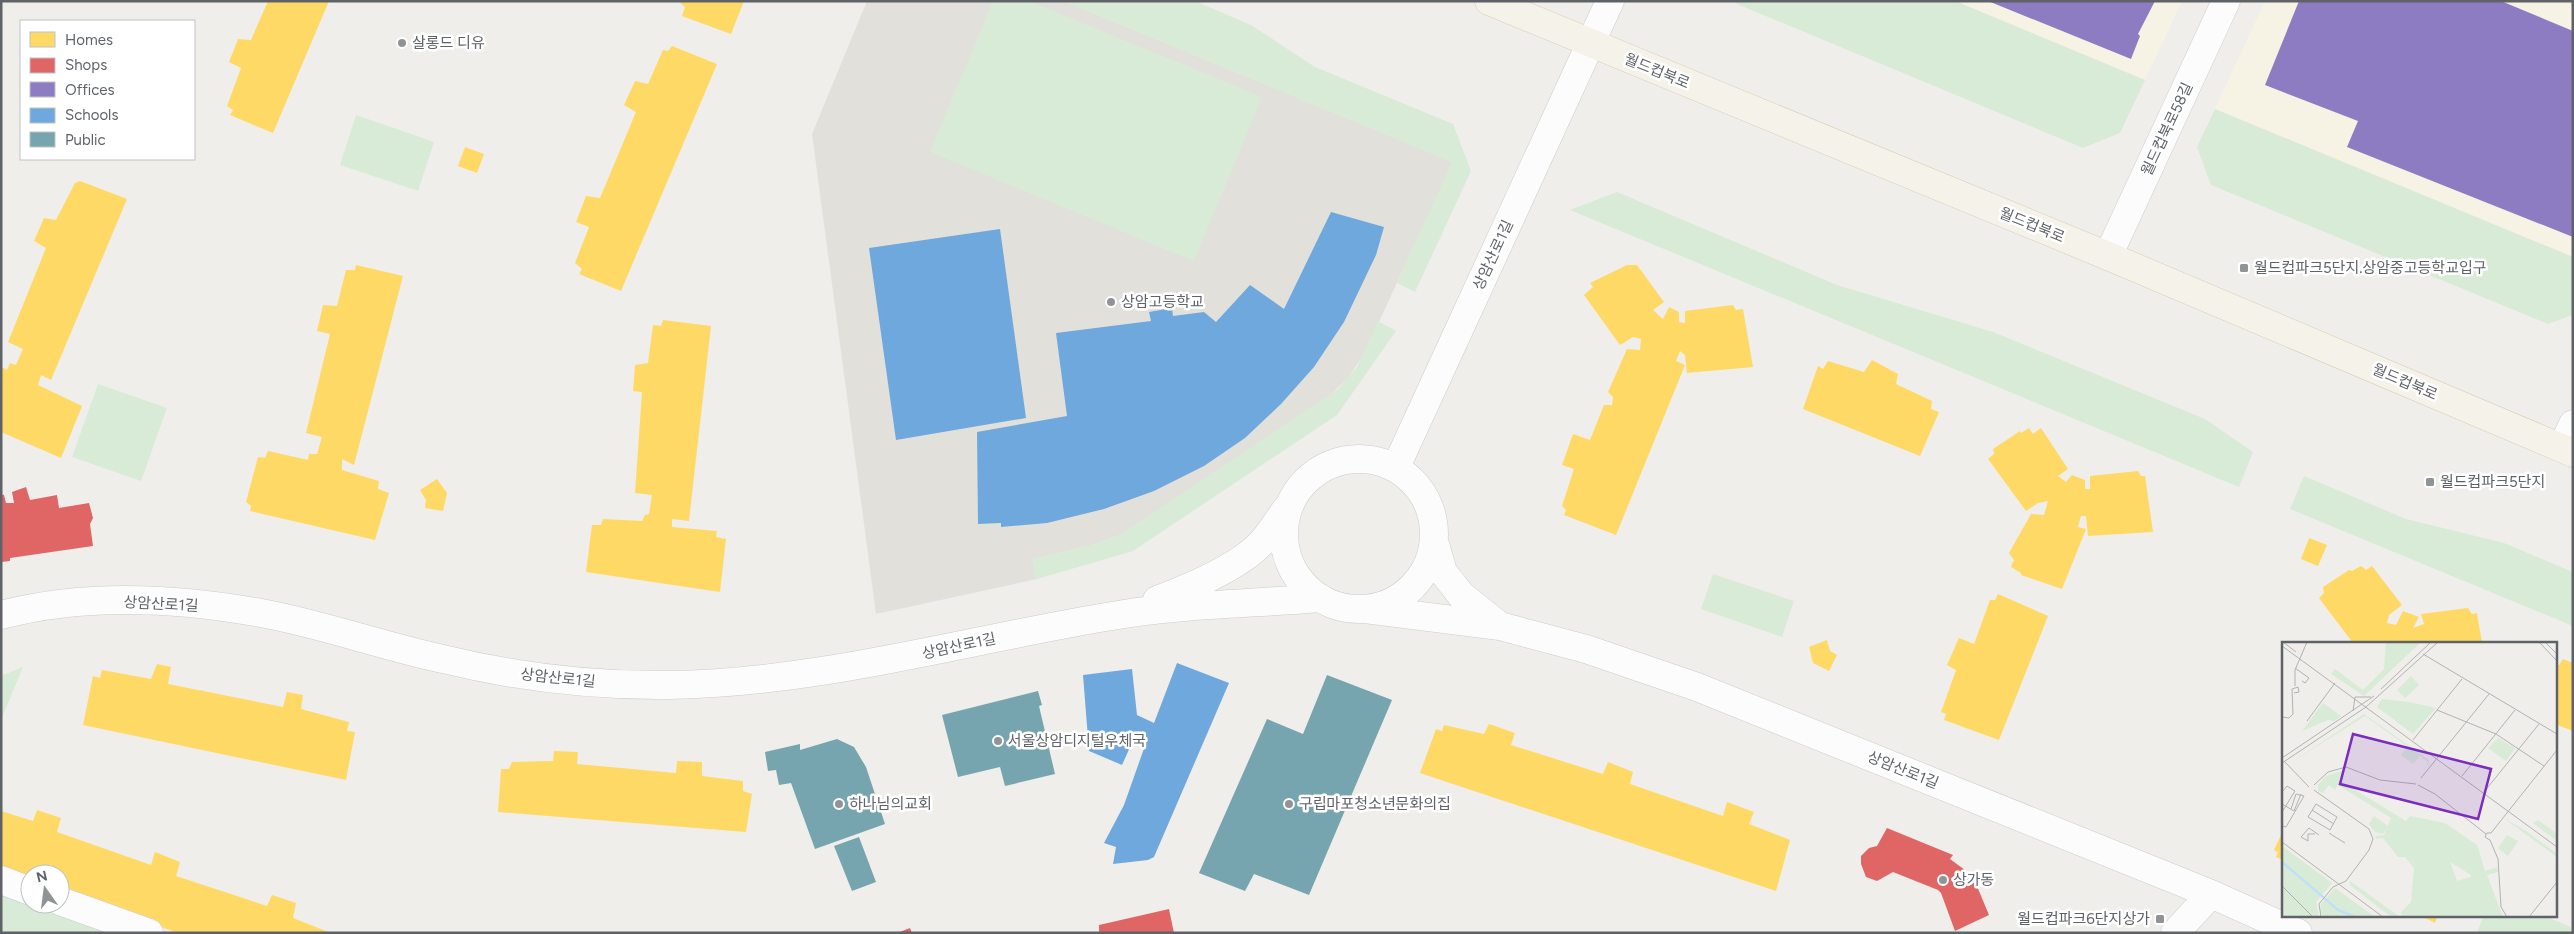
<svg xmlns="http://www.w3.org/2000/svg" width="2574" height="934" viewBox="0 0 2574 934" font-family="Figtree,'Noto Sans KR',sans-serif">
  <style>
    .commercial { fill: #f7f3e4 }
    .education { fill: #e2e0da }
    .green { fill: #d8ebd6 }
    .homes { fill: #ffd966 }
    .shops { fill: #e06666 }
    .offices { fill: #8e7cc3 }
    .schools { fill: #6fa8dc }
    .public { fill: #76a5af }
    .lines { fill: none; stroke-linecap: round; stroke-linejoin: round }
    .minor-casing { stroke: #cbcccc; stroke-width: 29 }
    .major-casing { stroke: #d7ceb8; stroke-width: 29 }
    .minor { stroke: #fdfcfc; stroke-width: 28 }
    .major { stroke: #f4f2e9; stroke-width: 28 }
    .poi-dot { fill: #919496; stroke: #fff; stroke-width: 2 }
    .labels { text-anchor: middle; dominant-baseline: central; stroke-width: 5; stroke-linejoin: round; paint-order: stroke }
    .poi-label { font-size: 15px; fill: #5f6368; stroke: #fff; text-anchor: start }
    .street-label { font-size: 15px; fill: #5f6368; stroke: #fff }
    .inset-river { fill: none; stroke: #bfe0f9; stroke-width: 2.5 }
    .inset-road { fill: none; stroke: #b1b2b2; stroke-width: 1 }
    .view { fill: #7b2cbf; fill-opacity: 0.15; stroke: #7b2cbf; stroke-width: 2.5 }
    .inset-edge { fill: none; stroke: #5f6368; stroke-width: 2.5 }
  </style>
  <rect width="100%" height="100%" fill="#efeeea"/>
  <path class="commercial" d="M 1955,1 L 2182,1 L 2145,80 Z
    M 2265,1 L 2573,1 L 2573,257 L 2215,109 Z"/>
  <path class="education" d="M 867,1 L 1064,1 L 1453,162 L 1364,354 L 1348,378 L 1326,399 L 1120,535 L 1090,546 L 1033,559 L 1037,579 L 876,614 L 812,134 Z"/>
  <path class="green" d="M 993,1 L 1029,1 L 1262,97 L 1194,261 L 930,152 Z
    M 1064,1 L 1195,1 L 1251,25 L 1315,67 L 1453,124 L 1471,171 L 1415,292 L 1397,283 L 1452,162 Z
    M 1735,1 L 1955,1 L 2145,80 L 2120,133 L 2083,148 L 1737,4 Z
    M 2215,109 L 2573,257 L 2573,315 L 2548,324 L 2211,185 L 2197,147 Z
    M 356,115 L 434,142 L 418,191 L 340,165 Z
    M 1617,192 L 1837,285 L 1993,332 L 2205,419 L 2253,452 L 2239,487 L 1570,210 Z
    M 1378,321 L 1396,331 L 1337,415 L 1133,551 L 1037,579 L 1032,559 L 1090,546 L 1120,535 L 1338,389 L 1357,367 Z
    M 98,384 L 167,408 L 141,481 L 72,457 Z
    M 2304,476 L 2406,519 L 2504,543 L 2573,572 L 2573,626 L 2290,509 Z
    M 1713,574 L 1794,601 L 1782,637 L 1701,609 Z
    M 23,667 L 1,720 L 1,676 Z
    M 1,886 L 30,904 L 44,904 L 117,933 L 1,933 Z
    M 2484,915 L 2542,915 L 2573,928 L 2573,933 L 2477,933 Z"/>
  <path class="homes" d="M 268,1 L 329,1 L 273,133 L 230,115 L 233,110 L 227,106 L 241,68 L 229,62 L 238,39 L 251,40 Z
    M 681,1 L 744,1 L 731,34 L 682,16 L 685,7 L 680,3 Z
    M 672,46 L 717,64 L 621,291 L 579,274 L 582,269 L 575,263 L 589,227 L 576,222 L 586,196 L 600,198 L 636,112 L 624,105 L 635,81 L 648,84 L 663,50 L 668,51 Z
    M 465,147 L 484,154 L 477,173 L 458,166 Z
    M 80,181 L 127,199 L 51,380 L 41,375 L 38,385 L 82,406 L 61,458 L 1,432 L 1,367 L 7,370 L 10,363 L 16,365 L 23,349 L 8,342 L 46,248 L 34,241 L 44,218 L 56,220 L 75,183 Z
    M 356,265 L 403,276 L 354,465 L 342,459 L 342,470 L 379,481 L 378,489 L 389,493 L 375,540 L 250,511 L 251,506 L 246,502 L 258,457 L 265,458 L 268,451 L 308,460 L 309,454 L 317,454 L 322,437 L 306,433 L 330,334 L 317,331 L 323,305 L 337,306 L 346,270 L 355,270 Z
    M 1627,265 L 1637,265 L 1664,302 L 1653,310 L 1663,319 L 1669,307 L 1679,312 L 1679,322 L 1685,323 L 1685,311 L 1733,305 L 1736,310 L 1743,309 L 1753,367 L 1687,373 L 1685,355 L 1680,351 L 1676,361 L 1685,365 L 1616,535 L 1564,515 L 1566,510 L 1562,506 L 1574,469 L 1562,465 L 1573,434 L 1590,440 L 1604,405 L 1612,405 L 1613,397 L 1608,392 L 1627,349 L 1640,350 L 1641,339 L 1633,337 L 1620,345 L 1584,295 L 1593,287 L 1590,283 Z
    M 663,320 L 711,326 L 689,521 L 672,519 L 672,527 L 717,531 L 716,537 L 726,539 L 720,592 L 586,572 L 592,525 L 601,525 L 603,519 L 642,521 L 645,515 L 649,514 L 652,495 L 635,493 L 642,392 L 633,391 L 635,365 L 648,363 L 653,325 L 661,326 Z
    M 1872,360 L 1898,374 L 1896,384 L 1932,401 L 1931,409 L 1939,412 L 1920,456 L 1803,409 L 1818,366 L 1823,369 L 1828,361 L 1864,372 Z
    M 2029,428 L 2033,434 L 2041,428 L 2068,469 L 2058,476 L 2066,482 L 2072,475 L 2085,480 L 2085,489 L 2090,489 L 2090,476 L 2138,471 L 2141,476 L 2145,476 L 2153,532 L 2088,536 L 2086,516 L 2081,516 L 2078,527 L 2086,529 L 2062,589 L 2021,575 L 2021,573 L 2011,567 L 2014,560 L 2009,553 L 2031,514 L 2044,515 L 2048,501 L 2038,503 L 2026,511 L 1988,459 L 1994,454 L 1993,449 L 2020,431 L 2021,433 Z
    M 437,479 L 447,493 L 443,511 L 425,508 L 426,500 L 420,490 Z
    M 2309,538 L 2327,545 L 2318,566 L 2301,559 Z
    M 2361,566 L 2366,570 L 2372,566 L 2402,605 L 2389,615 L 2387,623 L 2396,625 L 2403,611 L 2419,617 L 2413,628 L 2424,624 L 2421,614 L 2468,608 L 2472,614 L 2477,613 L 2482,643 L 2377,643 L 2377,641 L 2353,643 L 2319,598 L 2324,593 L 2323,587 L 2349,570 L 2352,571 Z
    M 1998,594 L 2048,616 L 1999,740 L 1944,720 L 1946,714 L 1941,712 L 1956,670 L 1947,665 L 1959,638 L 1974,644 L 1990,600 L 1995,600 Z
    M 1827,640 L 1830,651 L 1837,655 L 1829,671 L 1813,663 L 1809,647 Z
    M 2563,659 L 2573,663 L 2573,731 L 2555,724 L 2555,665 L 2559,665 Z
    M 157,664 L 171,667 L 168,684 L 283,707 L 287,692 L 303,695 L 301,709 L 349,722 L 347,731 L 355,732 L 346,780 L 83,725 L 93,676 L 100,678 L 102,670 L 151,679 Z
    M 1489,724 L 1515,733 L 1511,745 L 1603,774 L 1608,762 L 1633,772 L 1630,784 L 1723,816 L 1727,802 L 1754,812 L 1749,824 L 1790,840 L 1776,891 L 1420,773 L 1436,729 L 1442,731 L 1444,725 L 1484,734 Z
    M 554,751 L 578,752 L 577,764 L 676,773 L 677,761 L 702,762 L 702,776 L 743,781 L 743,791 L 752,794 L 746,832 L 498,812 L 501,769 L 509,769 L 512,762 L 553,761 Z
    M 37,810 L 61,818 L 57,832 L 151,865 L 155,852 L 180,862 L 176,876 L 267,906 L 272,895 L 296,903 L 293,918 L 331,933 L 178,933 L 60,891 L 60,874 L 30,874 L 30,880 L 1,869 L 1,811 L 33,821 Z
    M 2283,831 L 2283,860 L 2276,857 L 2278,852 L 2274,850 Z
    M 2420,915 L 2438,915 L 2435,923 Z"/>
  <path class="shops" d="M 26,487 L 30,500 L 57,495 L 59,508 L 89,503 L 93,518 L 90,524 L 93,546 L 10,558 L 10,561 L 1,562 L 1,494 L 4,495 L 6,503 L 14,503 L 12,492 Z
    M 1887,828 L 1953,855 L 1950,859 L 1965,870 L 1966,878 L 1974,879 L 1989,915 L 1955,931 L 1941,893 L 1938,890 L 1893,872 L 1877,881 L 1866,877 L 1861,864 L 1861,856 L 1869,848 L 1877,846 Z
    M 1169,909 L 1174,933 L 1099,933 L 1099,925 Z
    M 910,928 L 912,933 L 897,933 Z"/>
  <path class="offices" d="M 1988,1 L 2155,1 L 2138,34 L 2140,36 L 2131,59 Z
    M 2299,1 L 2501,1 L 2573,31 L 2573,237 L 2347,147 L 2358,121 L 2265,85 Z"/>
  <path class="schools" d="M 1331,212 L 1384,227 L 1376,255 L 1344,322 L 1314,367 L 1281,404 L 1245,438 L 1204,466 L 1154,491 L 1104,509 L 1047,523 L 1001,527 L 1001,523 L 978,524 L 977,432 L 1067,416 L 1056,333 L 1151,321 L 1149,312 L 1172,308 L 1173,316 L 1204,312 L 1216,322 L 1250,285 L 1284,309 Z
    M 1000,229 L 1026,418 L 896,440 L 869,248 Z
    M 1177,663 L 1229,683 L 1154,857 L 1148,860 L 1113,864 L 1116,847 L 1104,843 L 1124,805 L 1147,740 L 1136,734 L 1122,765 L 1089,751 L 1083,675 L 1132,669 L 1137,715 L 1154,723 Z"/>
  <path class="public" d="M 1327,675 L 1392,700 L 1309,895 L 1254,874 L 1245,891 L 1199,873 L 1267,719 L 1303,734 Z
    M 1038,691 L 1042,705 L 1039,706 L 1055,774 L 1005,786 L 1000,767 L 958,777 L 942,715 Z
    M 837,739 L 854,747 L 866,767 L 885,824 L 815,849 L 791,783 L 779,785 L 776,770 L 768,771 L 765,752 L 800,744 L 800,750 Z
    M 859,837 L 876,882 L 852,891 L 834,846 Z"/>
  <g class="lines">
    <defs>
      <path id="minor" d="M 2108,256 L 2226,1
        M 2562,448 L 2573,424
        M1284 534a75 75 0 1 1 150 0a75 75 0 1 1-150 0Z
        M 1396,467 L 1610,1
        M 1435,544 L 1443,572 L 1461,595 L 1500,626
        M 1157,600 C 1189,588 1242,566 1264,540 C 1272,530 1279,519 1287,508
        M 1365,609 L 1500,626 L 1586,649 L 1697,687 L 2211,894 L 2298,933
        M 1,615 C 84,593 178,598 261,613 C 322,624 382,646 443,659 C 517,677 593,686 669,685 C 820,683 965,640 1112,616 C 1181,604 1250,604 1320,598
        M 1,880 L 30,891
        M 60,901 L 149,933
        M 2175,933 L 2211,894"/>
      <path id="major" d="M 1489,1 L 2108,256 L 2573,453"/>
    </defs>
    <use href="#minor" class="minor-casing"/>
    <use href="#major" class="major-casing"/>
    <use href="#minor" class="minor"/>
    <use href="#major" class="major"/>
  </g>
  <g class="poi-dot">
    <circle cx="402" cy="43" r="5"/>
    <rect x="2239" y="263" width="10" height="10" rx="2.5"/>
    <circle cx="1111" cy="302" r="5"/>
    <rect x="2425" y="477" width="10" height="10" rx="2.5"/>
    <circle cx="998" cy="741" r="5"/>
    <circle cx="839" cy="804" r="5"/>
    <circle cx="1289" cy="804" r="5"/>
    <circle cx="1943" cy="880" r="5"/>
    <rect x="2155" y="914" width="10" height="10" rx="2.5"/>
  </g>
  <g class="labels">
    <g class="poi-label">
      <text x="412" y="43">살롱드 디유</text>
      <text x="2254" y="268">월드컵파크5단지.상암중고등학교입구</text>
      <text x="1121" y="302">상암고등학교</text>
      <text x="2440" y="482">월드컵파크5단지</text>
      <text x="1008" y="741">서울상암디지털우체국</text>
      <text x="849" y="804">하나님의교회</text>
      <text x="1299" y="804">구립마포청소년문화의집</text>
      <text x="1953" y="880">상가동</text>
      <text x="2150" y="919" text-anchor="end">월드컵파크6단지상가</text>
    </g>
    <g class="street-label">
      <text transform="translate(1657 71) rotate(22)">월드컵북로</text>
      <text transform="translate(2167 129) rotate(-65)">월드컵북로58길</text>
      <text transform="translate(2032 225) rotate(22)">월드컵북로</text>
      <text transform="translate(1493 255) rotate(-65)">상암산로1길</text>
      <text transform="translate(2405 382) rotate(23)">월드컵북로</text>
      <text transform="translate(161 604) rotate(3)">상암산로1길</text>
      <text transform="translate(959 646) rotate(-12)">상암산로1길</text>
      <text transform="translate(558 678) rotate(6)">상암산로1길</text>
      <text transform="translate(1903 770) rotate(22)">상암산로1길</text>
    </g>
  </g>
  <g transform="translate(2282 642)">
    <rect width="275" height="275" fill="#efeeea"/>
    <path d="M 104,0 L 139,0 L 82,54 L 49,32 L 53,27 L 81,48 L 102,27 ZM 129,34 L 137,43 L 123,56 L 115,48 ZM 100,57 L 127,60 L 154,66 L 131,92 L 95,65 ZM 41,61 L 59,74 L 52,79 L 46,78 L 20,89 ZM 82,72 L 147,118 L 147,121 L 143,127 L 146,120 L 138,114 L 131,122 L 119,113 L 125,104 L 83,74 L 7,122 ZM 216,96 L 233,106 L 224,119 L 206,106 ZM 63,128 L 57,138 L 124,179 L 128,174 L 163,181 L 195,203 L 203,229 L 215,225 L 216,230 L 205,233 L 221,275 L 120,275 L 119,270 L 129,260 L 132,226 L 123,215 L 116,215 L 101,196 L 94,197 L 93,194 L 102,193 L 109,176 L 56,143 L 53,148 L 47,143 L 41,151 L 36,149 L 36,143 L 44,134 ZM 168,220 L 189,233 L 189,235 L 175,239 ZM 92,174 L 106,184 L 101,192 L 93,190 L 87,182 ZM 223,177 L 244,189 L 274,211 L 275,215 ZM 256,178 L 275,192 L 275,199 L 251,181 ZM 225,193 L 236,199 L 226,214 L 216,206 ZM 0,204 L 50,241 L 34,260 L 37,275 L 0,275 ZM 68,239 L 75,244 L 118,275 L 110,275 L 100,268 L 68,243 ZM 53,246 L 93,275 L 42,275 L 38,269 L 39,262 Z" fill="#d8ebd6" fill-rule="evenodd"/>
    <path class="inset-river" d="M 0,220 L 56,268 L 73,275"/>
    <path class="inset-road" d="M 1,0 L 14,10M 257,0 L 275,19M 263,0 L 275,12M 0,4 L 275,205M 141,12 L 275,92M 13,26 L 27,36 L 23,41 L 20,39M 13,44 L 13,28 L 25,0M 99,47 L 149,0M 155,68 L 214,92 L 262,124M 71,69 L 73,55 L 89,55M 0,75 L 7,76 L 11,72 L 10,47 L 16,45 L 17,50 L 12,51M 25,79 L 53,41M 131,98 L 180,37M 0,116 L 92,54M 2,119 L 27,145M 0,121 L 84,65 L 156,0M 180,134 L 233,68M 139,136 L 207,52M 32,143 L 46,130 L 64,125 L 98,138 L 134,142M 136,143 L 153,152 L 204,192M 32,148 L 87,187 L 91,197 L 87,208 L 64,239 L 51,245 L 37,262 L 39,275M 0,150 L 5,144 L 13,149 L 0,170M 202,150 L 257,82M 0,162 L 12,169 L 19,152M 34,162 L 55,175 L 48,188 L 26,175 ZM 30,168 L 52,182M 0,184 L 4,185 L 22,154 L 14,152 L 9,167M 47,191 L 63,201M 209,191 L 275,108M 209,191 L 205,191 L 203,195 L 208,198 L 216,217 L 219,265 L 225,275M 33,192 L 26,192 L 26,199 L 19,195 L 27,186 L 37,193M 0,200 L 101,275M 0,244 L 31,275M 247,275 L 275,240"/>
    <path class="view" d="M 71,92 L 209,127 L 196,177 L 58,142 Z"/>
    <rect width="275" height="275" class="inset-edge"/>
  </g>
  <rect width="2574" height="934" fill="none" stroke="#5f6368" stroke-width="5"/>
  <rect x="20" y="20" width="175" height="140" fill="#ffffff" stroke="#bfc1c3"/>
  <rect x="30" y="32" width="25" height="15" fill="#ffd966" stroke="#bfc1c3"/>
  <text x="65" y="45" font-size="15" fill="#5f6368">Homes</text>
  <rect x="30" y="58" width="25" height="15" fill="#e06666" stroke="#bfc1c3"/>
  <text x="65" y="70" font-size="15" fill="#5f6368">Shops</text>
  <rect x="30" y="82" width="25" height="15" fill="#8e7cc3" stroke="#bfc1c3"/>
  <text x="65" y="95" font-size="15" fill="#5f6368">Offices</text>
  <rect x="30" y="108" width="25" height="15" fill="#6fa8dc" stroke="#bfc1c3"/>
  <text x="65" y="120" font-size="15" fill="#5f6368">Schools</text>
  <rect x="30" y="132" width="25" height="15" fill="#76a5af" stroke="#bfc1c3"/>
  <text x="65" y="145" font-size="15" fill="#5f6368">Public</text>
  <g transform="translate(45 889) rotate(346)"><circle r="24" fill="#ffffff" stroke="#bfc1c3"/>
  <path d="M0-4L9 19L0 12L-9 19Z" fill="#919496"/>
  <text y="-8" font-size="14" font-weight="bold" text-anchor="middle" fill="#5f6368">N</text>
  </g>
</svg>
